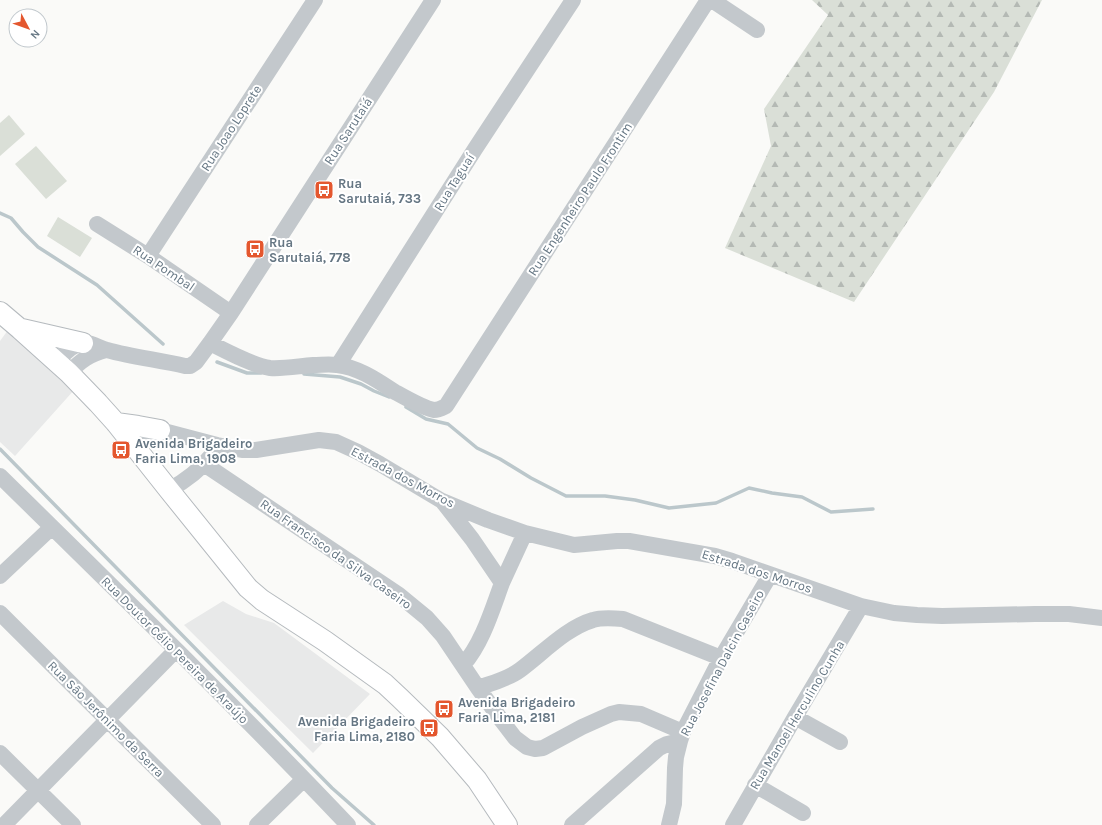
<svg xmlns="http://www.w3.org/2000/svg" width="1102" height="825" viewBox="0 0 1102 825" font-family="Karla,sans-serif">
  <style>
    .built { fill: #e8e9e9 }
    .forest { fill: url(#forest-firs) }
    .garden { fill: #dadfd7 }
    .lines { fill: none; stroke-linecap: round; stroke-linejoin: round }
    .stream { stroke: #bbc7cb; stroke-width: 3.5 }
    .major-casing { stroke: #b5babe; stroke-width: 22 }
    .minor { stroke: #c3c8cc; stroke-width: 16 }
    .major { stroke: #fff; stroke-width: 20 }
    .labels { text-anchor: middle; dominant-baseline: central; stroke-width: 4; stroke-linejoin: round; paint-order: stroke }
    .street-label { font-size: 13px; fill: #657683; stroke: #fff }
    .poi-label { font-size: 13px; font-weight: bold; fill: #657683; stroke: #fff; text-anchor: start }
  </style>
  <defs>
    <pattern id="forest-firs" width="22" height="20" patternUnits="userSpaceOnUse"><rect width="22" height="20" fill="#dadfd7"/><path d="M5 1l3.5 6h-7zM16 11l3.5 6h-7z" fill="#b4b9b4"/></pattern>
  </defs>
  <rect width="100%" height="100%" fill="#fafaf8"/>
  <path class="built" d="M 8,330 L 75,389 L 15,456 L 0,442 L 0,341 Z
    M 223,601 L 246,614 L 274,623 L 370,694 L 313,753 L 184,625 Z"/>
  <path class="forest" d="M 812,0 L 1042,0 L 994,92 L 854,302 L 725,248 L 771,146 L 764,109 L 828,15 Z"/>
  <path class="garden" d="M 9,115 L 25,134 L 0,156 L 0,123 Z
    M 36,146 L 67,181 L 46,199 L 15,164 Z
    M 58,217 L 92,238 L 80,257 L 47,236 Z"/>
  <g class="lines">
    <path class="stream" d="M 0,213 L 11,218 L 23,232 L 38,247 L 97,285 L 163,344
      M 217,362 L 247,373 L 261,373
      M 304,374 L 340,377 L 361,384 L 374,391 L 389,397
      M 406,407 L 426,419 L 448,424 L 477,448 L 500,459 L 531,478 L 566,496 L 605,496 L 635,500 L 669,508 L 716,503 L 749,488 L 772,493 L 802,497 L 831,512 L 873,509
      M 0,449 L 332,788 L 374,825"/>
    <defs>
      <path id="major" d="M 0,312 L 20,329 L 69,373 L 98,403 L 116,423 L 169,490 L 248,588 L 262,600 L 325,641 L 385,684 L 400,698 L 440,737 L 477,780 L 507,825
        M 22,329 L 83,343
        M 116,423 L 138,426 L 160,430"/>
    </defs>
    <use href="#major" class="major-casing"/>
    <path class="minor" d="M 712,0 L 757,30
      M 97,224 L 148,256 L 231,313
      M 148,256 L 315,0
      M 210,343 C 226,351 254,366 270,368 C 284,369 299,366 313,365 C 321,365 329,364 337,365 C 358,367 378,381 395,392 C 404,397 425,409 434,410 C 439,410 442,408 446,406 L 708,0
      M 57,362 C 63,354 73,344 84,343 C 92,342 99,348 107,350 C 132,357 159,360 185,366 L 190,366 L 196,362 L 210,343 L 231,313 L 433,0
      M 338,365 L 475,149 L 573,0
      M 69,373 C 80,361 90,354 106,350
      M 132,443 L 147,435 L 160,430 L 217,445 L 242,450 L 256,450 L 319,440 L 336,442 L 358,452 L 380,464 L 442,501 L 488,520 L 525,533 L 574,545 L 617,541 L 629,541 L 715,556 L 732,561 L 861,606 L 894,613 L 917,615 L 942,616 L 1035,614 L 1069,614 L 1102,618
      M 204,464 L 399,595 L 427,618 L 443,636 L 478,688 L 502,721 L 515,738 L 527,747 L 535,749 L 543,748 L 582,727 L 611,714 L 619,712 L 641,714 L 683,732
      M 0,476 C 117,591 235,706 348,825
      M 169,490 C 185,481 199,471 210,457
      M 443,502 L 472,539 L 502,583 C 492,610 482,644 463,665
      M 0,576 L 52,527
      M 502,583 L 525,533
      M 0,613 L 213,825
      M 478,688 C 492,683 508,679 520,670 C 543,653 566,628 593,620 C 602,617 613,618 623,619 L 721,658
      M 795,717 L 840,742
      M 0,753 L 73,825
      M 755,785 L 803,813
      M 4,825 L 176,650
      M 257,825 L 304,779
      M 572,825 L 659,748 L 667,744 L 680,741
      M 669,825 L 674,804 L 675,768 L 676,757 L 680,741 L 683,732 L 721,658 L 770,575
      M 733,825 L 795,717 L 861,606"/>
    <use href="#major" class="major"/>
  </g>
  <defs>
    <symbol id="bus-square" viewBox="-11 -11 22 22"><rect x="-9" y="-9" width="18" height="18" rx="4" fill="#e4572e" stroke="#fff"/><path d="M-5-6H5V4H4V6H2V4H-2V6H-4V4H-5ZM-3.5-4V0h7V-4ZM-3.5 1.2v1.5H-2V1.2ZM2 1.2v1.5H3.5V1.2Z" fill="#fff"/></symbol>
  </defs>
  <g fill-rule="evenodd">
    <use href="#bus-square" x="313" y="179" width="22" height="22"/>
    <use href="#bus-square" x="244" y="238" width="22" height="22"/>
    <use href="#bus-square" x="110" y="439" width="22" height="22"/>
    <use href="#bus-square" x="433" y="698" width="22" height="22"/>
    <use href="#bus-square" x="418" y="717" width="22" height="22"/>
  </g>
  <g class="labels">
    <g class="street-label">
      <text transform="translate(231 128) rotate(-57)">Rua Joao Loprete</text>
      <text transform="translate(348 131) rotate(-57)">Rua Sarutaiá</text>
      <text transform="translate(454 182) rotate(-58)">Rua Taguaí</text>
      <text transform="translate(580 199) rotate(-57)">Rua Engenheiro Paulo Frontim</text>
      <text transform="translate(164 268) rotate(34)">Rua Pombal</text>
      <text transform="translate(403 477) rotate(28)">Estrada dos Morros</text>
      <text transform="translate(336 554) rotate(35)">Rua Francisco da Silva Caseiro</text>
      <text transform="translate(757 571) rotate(18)">Estrada dos Morros</text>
      <text transform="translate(175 650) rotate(45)">Rua Doutor Célio Pereira de Araújo</text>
      <text transform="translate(722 663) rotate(-62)">Rua Josefina Dalcin Caseiro</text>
      <text transform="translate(797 715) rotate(-59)">Rua Manoel Herculino Cunha</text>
      <text transform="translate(106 719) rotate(45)">Rua São Jerônimo da Serra</text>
    </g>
    <g class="poi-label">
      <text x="338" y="183">Rua<tspan x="338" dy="15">Sarutaiá, 733</tspan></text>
      <text x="269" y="242">Rua<tspan x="269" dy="15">Sarutaiá, 778</tspan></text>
      <text x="135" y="443">Avenida Brigadeiro<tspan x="135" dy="15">Faria Lima, 1908</tspan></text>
      <text x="458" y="702">Avenida Brigadeiro<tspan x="458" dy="15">Faria Lima, 2181</tspan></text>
      <text x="415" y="721" text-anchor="end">Avenida Brigadeiro<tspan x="415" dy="15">Faria Lima, 2180</tspan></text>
    </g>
  </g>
  <g transform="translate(28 28) rotate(131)"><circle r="19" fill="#ffffff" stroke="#c1c8cd"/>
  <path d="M0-3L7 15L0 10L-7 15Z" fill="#e4572e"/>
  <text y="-6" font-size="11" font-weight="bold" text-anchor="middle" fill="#657683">N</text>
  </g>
</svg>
